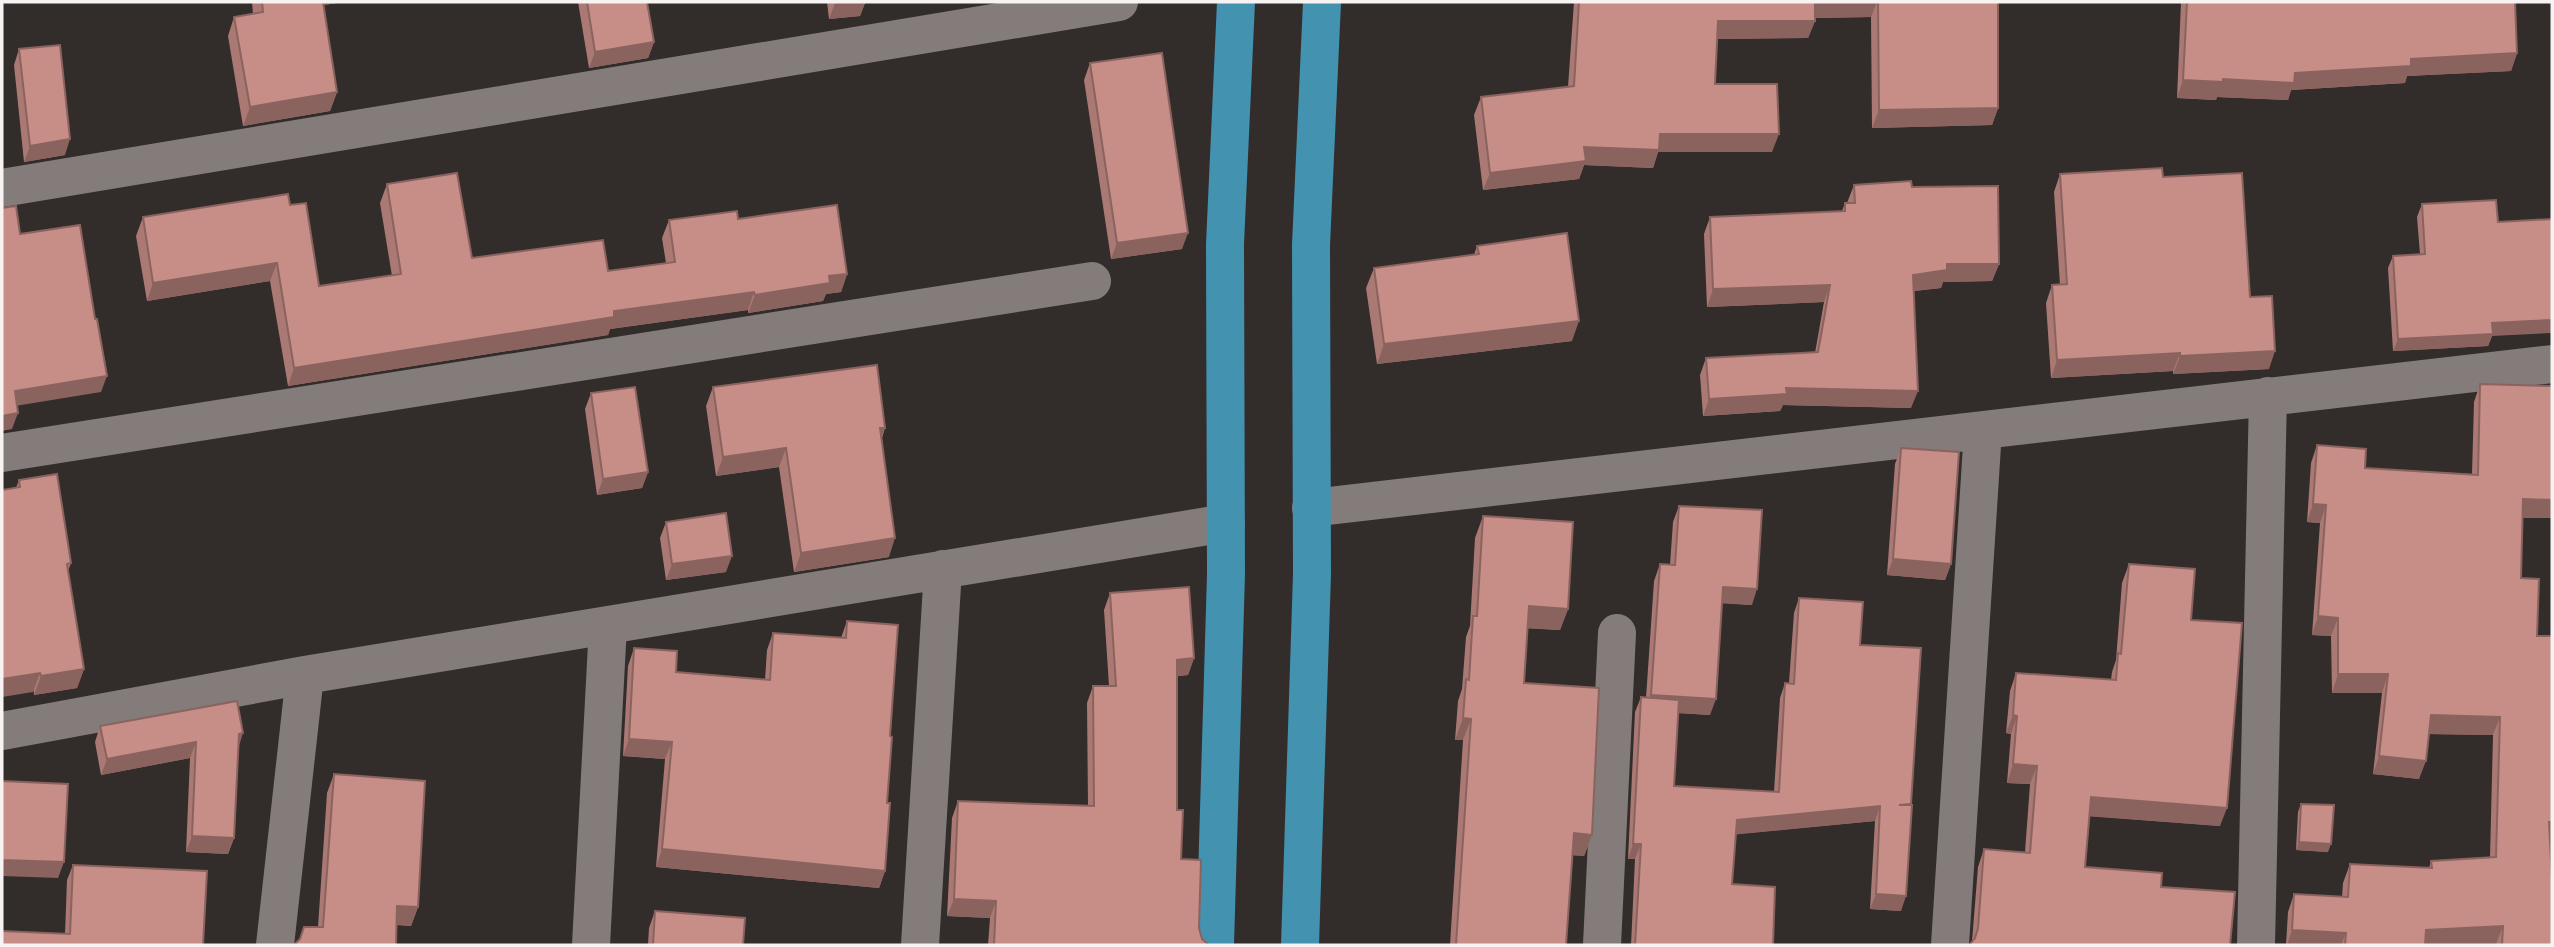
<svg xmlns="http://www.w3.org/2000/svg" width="2554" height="947" viewBox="0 0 2554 947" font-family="Rubik,sans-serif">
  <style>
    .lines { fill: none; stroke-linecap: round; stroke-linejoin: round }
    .minor { stroke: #837c7b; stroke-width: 38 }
    .major { stroke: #4392b0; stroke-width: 38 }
    .wall { fill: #ab7974 }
    .shaded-wall { fill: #8b635e }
    .building { fill: #c78d87; stroke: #8b635e; stroke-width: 2 }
  </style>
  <rect width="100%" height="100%" fill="#322c2b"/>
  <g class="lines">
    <path class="minor" d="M 2,188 L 1119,2
      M 2,453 L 1092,281
      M 1311,508 L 2552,364
      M 2,731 L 305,675 L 1226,523
      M 275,945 L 305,675
      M 591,945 L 608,625
      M 920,945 L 943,569
      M 1602,945 L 1617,633
      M 1950,945 L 1983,430
      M 2256,945 L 2268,396"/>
    <path class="major" d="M 1215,945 L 1226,574 L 1225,244 L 1236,2
      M 1300,945 L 1312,574 L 1311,245 L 1322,2"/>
  </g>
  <path class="wall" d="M 252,2 L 343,2 L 323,5 L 337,92 L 330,111 L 243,126 L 228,36 L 234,17 L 253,14 Z
    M 578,2 L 647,2 L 654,42 L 648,58 L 589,68 Z
    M 827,2 L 878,2 L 865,3 L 860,16 L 829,19 Z
    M 1574,2 L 1998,2 L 1998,108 L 1992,125 L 1872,128 L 1871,17 L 1815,18 L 1815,21 L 1808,38 L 1717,39 L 1715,84 L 1772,152 L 1658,152 L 1653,168 L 1584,165 L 1579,179 L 1483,190 L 1474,115 L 1481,97 L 1568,87 Z
    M 2181,2 L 2515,2 L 2517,53 L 2511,71 L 2407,76 L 2405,83 L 2291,90 L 2288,100 L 2217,97 L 2216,100 L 2177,98 Z
    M 19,49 L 65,155 L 24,162 L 14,65 Z
    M 1090,63 L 1182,249 L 1111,259 L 1084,80 Z
    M 2060,174 L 2163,177 L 2250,297 L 2269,369 L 2173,374 L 2173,371 L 2051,378 L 2046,303 L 2052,285 L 2060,285 L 2054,192 Z
    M 387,184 L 472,258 L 608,271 L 666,263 L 662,238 L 669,220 L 738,219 L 847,274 L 841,292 L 826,294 L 823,301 L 748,313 L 748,310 L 610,329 L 608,335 L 288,386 L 270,281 L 147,301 L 136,236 L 143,217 L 290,205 L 319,286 L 392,276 L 380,203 Z
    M 1854,185 L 1912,187 L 1999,264 L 1992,281 L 1943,282 L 1941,288 L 1913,291 L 1911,408 L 1783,405 L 1780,411 L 1703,416 L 1700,375 L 1706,358 L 1815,353 L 1824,302 L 1707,307 L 1704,234 L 1710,217 L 1842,211 L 1845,203 L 1847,203 Z
    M 2422,204 L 2492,336 L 2488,346 L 2393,351 L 2388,268 L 2393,256 L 2420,254 L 2417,217 Z
    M 1477,246 L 1572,341 L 1377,364 L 1366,288 L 1374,268 L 1474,255 Z
    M 2480,384 L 2523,518 L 2521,578 L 2537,636 L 2552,636 L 2552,840 L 2550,840 L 2552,945 L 2496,945 L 2496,944 L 2474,945 L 2286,945 L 2288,912 L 2294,894 L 2342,897 L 2343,883 L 2350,864 L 2429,868 L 2431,861 L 2490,858 L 2493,735 L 2429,734 L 2419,779 L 2373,774 L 2382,693 L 2332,693 L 2331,636 L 2312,635 L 2320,523 L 2307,522 L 2311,463 L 2317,445 L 2365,468 L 2472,474 L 2474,402 Z
    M 713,387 L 885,428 L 882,438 L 889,557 L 794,572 L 779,467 L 716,476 L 706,406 Z
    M 591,393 L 648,472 L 642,488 L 597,495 L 585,409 Z
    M 1901,448 L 1951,564 L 1945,580 L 1887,575 L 1895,464 Z
    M 19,480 L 71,563 L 68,571 L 84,669 L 77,688 L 34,695 L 16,488 Z
    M 1679,506 L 1752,605 L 1722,603 L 1710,715 L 1678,713 L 1674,786 L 1774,792 L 1780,698 L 1785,683 L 1789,683 L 1794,613 L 1799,598 L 1860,645 L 1911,804 L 1901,911 L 1870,909 L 1875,821 L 1736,834 L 1732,884 L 1773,945 L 1631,945 L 1635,859 L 1628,859 L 1635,712 L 1641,697 L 1646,698 L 1654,581 L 1660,564 L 1670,565 L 1673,522 Z
    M 1483,516 L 1568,609 L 1560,630 L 1527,628 L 1524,683 L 1592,835 L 1584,856 L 1573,855 L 1566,945 L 1450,945 L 1463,740 L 1455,740 L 1458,701 L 1462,689 L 1466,637 L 1470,626 L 1475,538 Z
    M 666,522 L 726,572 L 666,580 L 660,538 Z
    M 2129,564 L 2191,620 L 2220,826 L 2090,816 L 2085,867 L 2161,887 L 2230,945 L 1970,945 L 1972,941 L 1978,867 L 1984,849 L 2025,852 L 2030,784 L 2007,783 L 2011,734 L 2006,733 L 2010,691 L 2016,673 L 2111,680 L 2112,672 L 2116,660 L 2122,583 Z
    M 1110,593 L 1194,658 L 1188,675 L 1177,676 L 1177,810 L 1181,859 L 1202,939 L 1209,945 L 988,945 L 990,918 L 947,916 L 952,818 L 958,801 L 1088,806 L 1087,703 L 1093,686 L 1109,686 L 1104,610 Z
    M 847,621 L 890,736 L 885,871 L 879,888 L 656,867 L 665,759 L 623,756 L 628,666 L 634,648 L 676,672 L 765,680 L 767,650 L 773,633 L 841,638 Z
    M 100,726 L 238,748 L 234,838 L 228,854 L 186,852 L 190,758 L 101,775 L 95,742 Z
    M 334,774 L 418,907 L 411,926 L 396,925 L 318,927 L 327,793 Z
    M 2301,804 L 2328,852 L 2296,850 L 2298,812 Z
    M 73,865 L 203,945 L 65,934 L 67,880 Z
    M 655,911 L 743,945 L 648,945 L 649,928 Z"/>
  <path class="shaded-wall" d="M 315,2 L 343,2 L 313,7 Z
    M 848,2 L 878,2 L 865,3 L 860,16 L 829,19 L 835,3 Z
    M 1814,2 L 1877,2 L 1871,17 L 1808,18 Z
    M 2042,2 L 2074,2 L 2041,3 Z
    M 1718,21 L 1815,21 L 1808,38 L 1712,39 Z
    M 654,42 L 648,58 L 589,68 L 595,52 Z
    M 2517,53 L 2511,71 L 2407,76 L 2405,83 L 2291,90 L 2288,100 L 2217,97 L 2216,100 L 2177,98 L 2183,80 L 2223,79 L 2411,59 Z
    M 337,92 L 330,111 L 243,126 L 250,107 Z
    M 1998,108 L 1992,125 L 1872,128 L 1879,110 Z
    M 1660,134 L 1779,134 L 1772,152 L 1658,152 L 1653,168 L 1584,165 L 1579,179 L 1483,190 L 1490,173 L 1584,147 Z
    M 70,139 L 65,155 L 24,162 L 30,146 Z
    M 1188,233 L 1182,249 L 1111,259 L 1117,243 Z
    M 277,263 L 270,281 L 147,301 L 153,283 Z
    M 1947,264 L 1999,264 L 1992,281 L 1943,282 L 1941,288 L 1906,292 L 1913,275 Z
    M 847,274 L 841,292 L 826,294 L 823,301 L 748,313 L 755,295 L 829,276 Z
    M 1830,285 L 1824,302 L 1707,307 L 1713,289 Z
    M 754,292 L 748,310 L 610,329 L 608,335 L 288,386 L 294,368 L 614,311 Z
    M 2552,320 L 2552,333 L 2492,336 L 2488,346 L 2393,351 L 2398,339 L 2492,323 Z
    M 1579,321 L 1572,341 L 1377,364 L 1384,344 Z
    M 2275,351 L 2269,369 L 2173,374 L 2180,356 Z
    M 2180,353 L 2173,371 L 2051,378 L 2057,360 Z
    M 107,376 L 101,392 L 9,407 L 15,391 Z
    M 1786,388 L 1918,391 L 1911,408 L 1783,405 L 1780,411 L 1703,416 L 1709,399 Z
    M 18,413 L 12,429 L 2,431 L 2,416 Z
    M 880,428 L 885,428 L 878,446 Z
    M 786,448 L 779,467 L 716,476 L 723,457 Z
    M 648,472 L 642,488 L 597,495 L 603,479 Z
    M 2523,499 L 2552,500 L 2552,518 L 2517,518 Z
    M 2313,504 L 2326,505 L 2320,523 L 2307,522 Z
    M 895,538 L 889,557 L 794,572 L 801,553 Z
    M 732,556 L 726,572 L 666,580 L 672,564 Z
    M 1893,559 L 1951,564 L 1945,580 L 1887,575 Z
    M 1723,587 L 1757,589 L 1752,605 L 1717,603 Z
    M 1529,606 L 1568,609 L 1560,630 L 1521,628 Z
    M 2318,616 L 2338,618 L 2331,636 L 2312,635 Z
    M 1194,658 L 1188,675 L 1171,677 L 1177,660 Z
    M 84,669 L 77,688 L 34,695 L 41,676 Z
    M 40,673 L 33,692 L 2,697 L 2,679 Z
    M 2338,674 L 2388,674 L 2382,693 L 2332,693 Z
    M 1651,695 L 1716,699 L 1710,715 L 1645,711 Z
    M 2013,715 L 2017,716 L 2011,734 L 2006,733 Z
    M 2431,715 L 2500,717 L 2493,735 L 2424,734 Z
    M 1463,718 L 1471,719 L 1463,740 L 1455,740 Z
    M 243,733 L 238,749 L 239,734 Z
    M 629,739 L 672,742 L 665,759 L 623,756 Z
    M 196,742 L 190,758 L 101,775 L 107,759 Z
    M 2379,756 L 2426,761 L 2419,779 L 2373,774 Z
    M 2013,764 L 2037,766 L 2030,784 L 2007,783 Z
    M 2091,797 L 2227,808 L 2220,826 L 2085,816 Z
    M 1880,806 L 1875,821 L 1731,835 L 1737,820 Z
    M 2549,822 L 2552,822 L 2552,840 L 2543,840 Z
    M 1574,833 L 1592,835 L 1584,856 L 1567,855 Z
    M 192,836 L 234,838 L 228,854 L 186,852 Z
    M 2299,842 L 2331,844 L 2328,852 L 2296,850 Z
    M 1633,844 L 1641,844 L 1635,859 L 1628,859 Z
    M 662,849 L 885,871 L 879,888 L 656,867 Z
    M 2,860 L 64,862 L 58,878 L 2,876 Z
    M 1876,894 L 1906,896 L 1901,911 L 1870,909 Z
    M 954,899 L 996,901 L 990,918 L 947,916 Z
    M 397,906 L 418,907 L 411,926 L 390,924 Z
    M 2503,926 L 2496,944 L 2420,945 L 2426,930 Z
    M 2292,930 L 2346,933 L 2341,945 L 2287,945 Z"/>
  <path class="building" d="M 262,2 L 323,2 L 337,92 L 250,107 L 234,17 L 263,12 Z
    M 587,2 L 647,2 L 654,42 L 595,52 Z
    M 1579,2 L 1815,2 L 1815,21 L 1718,21 L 1715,84 L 1777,84 L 1779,134 L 1660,134 L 1659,150 L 1584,147 L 1586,161 L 1490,173 L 1481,97 L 1574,86 Z
    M 1878,2 L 1998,2 L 1998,108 L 1879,110 Z
    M 2187,2 L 2515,2 L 2517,53 L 2411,59 L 2411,66 L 2295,73 L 2294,83 L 2223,79 L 2223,82 L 2183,80 Z
    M 60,45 L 70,139 L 30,146 L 19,49 Z
    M 1162,53 L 1188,233 L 1117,243 L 1090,63 Z
    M 2162,168 L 2163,177 L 2242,173 L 2250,297 L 2272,296 L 2275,351 L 2180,356 L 2180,353 L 2057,360 L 2052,285 L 2067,284 L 2060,174 Z
    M 457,173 L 472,258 L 603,240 L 608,271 L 675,262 L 669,220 L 737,211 L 738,219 L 837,205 L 847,274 L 829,276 L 830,283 L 755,295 L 754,292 L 614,311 L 614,317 L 294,368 L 277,263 L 153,283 L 143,217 L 288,194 L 290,205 L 306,203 L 319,286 L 401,274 L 387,184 Z
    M 1911,181 L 1912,187 L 1998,186 L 1999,264 L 1947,264 L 1947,270 L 1913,275 L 1918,391 L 1786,388 L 1787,394 L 1709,399 L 1706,358 L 1818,352 L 1830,285 L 1713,289 L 1710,217 L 1845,211 L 1845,203 L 1855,203 L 1854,185 Z
    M 2496,200 L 2498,222 L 2552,219 L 2552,320 L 2492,323 L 2493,334 L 2398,339 L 2393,256 L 2425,254 L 2422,204 Z
    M 16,206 L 20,234 L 80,225 L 95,319 L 97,319 L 107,376 L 15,391 L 18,413 L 2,416 L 2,208 Z
    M 1567,233 L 1579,321 L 1384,344 L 1374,268 L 1479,254 L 1477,246 Z
    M 877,365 L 885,428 L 880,428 L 895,538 L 801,553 L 786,448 L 723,457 L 713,387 Z
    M 2480,384 L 2552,386 L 2552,500 L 2523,499 L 2521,578 L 2539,579 L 2537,636 L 2552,636 L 2552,822 L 2549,822 L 2552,880 L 2552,945 L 2502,945 L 2503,926 L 2426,930 L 2425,945 L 2345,945 L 2346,933 L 2292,930 L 2294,894 L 2348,897 L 2350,864 L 2432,868 L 2431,861 L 2496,857 L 2500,717 L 2431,715 L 2426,761 L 2379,756 L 2388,674 L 2338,674 L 2338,618 L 2318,616 L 2326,505 L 2313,504 L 2317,445 L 2366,449 L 2365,468 L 2478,475 Z
    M 635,387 L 648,472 L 603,479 L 591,393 Z
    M 1901,448 L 1959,452 L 1951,564 L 1893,559 Z
    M 57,474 L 71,563 L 67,564 L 84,669 L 41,676 L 40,673 L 2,679 L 2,490 L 20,487 L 19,480 Z
    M 1679,506 L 1762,510 L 1757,589 L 1723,587 L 1716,699 L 1651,695 L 1660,564 L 1675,565 Z
    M 726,513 L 732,556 L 672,564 L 666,522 Z
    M 1483,516 L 1573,522 L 1568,609 L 1529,606 L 1524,683 L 1599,688 L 1592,835 L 1574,833 L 1566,945 L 1456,945 L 1471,719 L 1463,718 L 1466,679 L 1469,680 L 1473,616 L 1477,616 Z
    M 2129,564 L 2195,569 L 2191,620 L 2242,623 L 2227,808 L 2091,797 L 2085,867 L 2162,873 L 2161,887 L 2235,892 L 2230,945 L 1971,945 L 1971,943 L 1975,938 L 1978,928 L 1984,849 L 2030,853 L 2037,766 L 2013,764 L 2017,716 L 2013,715 L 2016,673 L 2116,680 L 2118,653 L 2121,654 Z
    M 1189,587 L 1194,658 L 1177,660 L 1177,810 L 1183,810 L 1181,859 L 1201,860 L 1199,928 L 1202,939 L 1209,945 L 994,945 L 996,901 L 954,899 L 958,801 L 1094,806 L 1093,686 L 1116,686 L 1110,593 Z
    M 1799,598 L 1863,602 L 1860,645 L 1921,648 L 1911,804 L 1899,805 L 1912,805 L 1906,896 L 1876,894 L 1880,806 L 1737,820 L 1732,884 L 1775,887 L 1773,945 L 1635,945 L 1641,844 L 1633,844 L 1641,697 L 1679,700 L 1674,786 L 1779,792 L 1785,683 L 1794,684 Z
    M 847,621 L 898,625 L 890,736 L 892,737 L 887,803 L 890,803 L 885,871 L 662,849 L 672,742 L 629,739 L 634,648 L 677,651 L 676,672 L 770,680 L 773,633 L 846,638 Z
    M 237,701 L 243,733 L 239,734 L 234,838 L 192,836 L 196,742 L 107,759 L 100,726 Z
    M 334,774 L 425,781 L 418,907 L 397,906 L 396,945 L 294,945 L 300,939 L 304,927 L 323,927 Z
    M 2,781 L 68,784 L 64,862 L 2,860 Z
    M 2301,804 L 2334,805 L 2331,844 L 2299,842 Z
    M 73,865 L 207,871 L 203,945 L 2,945 L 2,931 L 70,934 Z
    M 655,911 L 745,918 L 743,945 L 653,945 Z"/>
  <rect width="2554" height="947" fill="none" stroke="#f7f3f3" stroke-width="7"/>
</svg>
